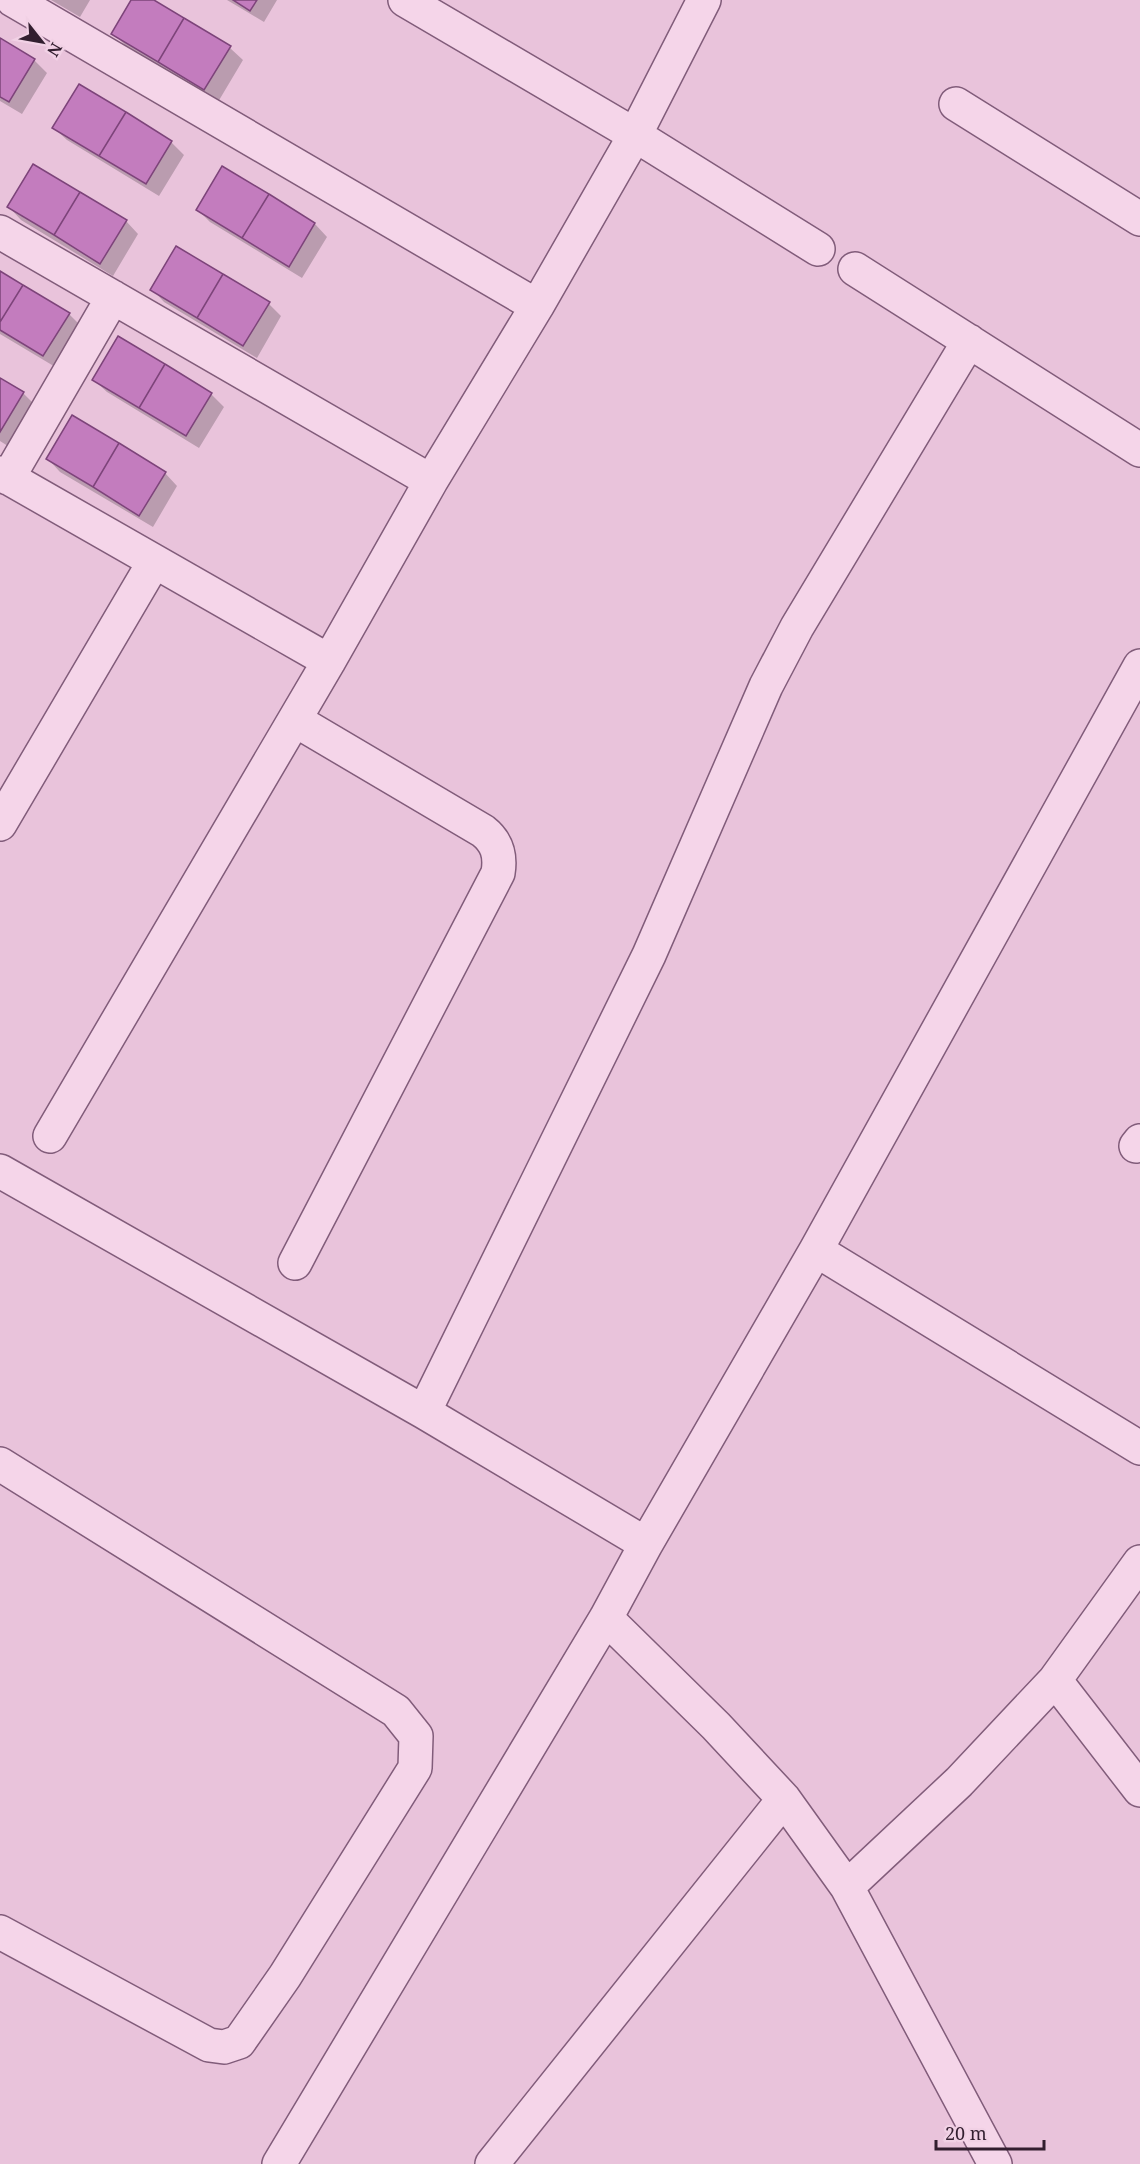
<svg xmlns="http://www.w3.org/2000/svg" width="1140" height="2164" viewBox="0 0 1140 2164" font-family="'Noto Serif',serif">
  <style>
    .shadow { fill: #0003 }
    .building { fill: #c37cbe; stroke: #7d447a; stroke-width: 1.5 }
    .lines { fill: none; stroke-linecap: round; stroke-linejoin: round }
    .minor-casing { stroke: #815c7a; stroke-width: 36 }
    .minor { stroke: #f5d5e9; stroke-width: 33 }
  </style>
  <rect width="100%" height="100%" fill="#e9c3db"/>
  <path class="shadow" d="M 51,0 L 90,0 L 80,17 Z
    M 133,0 L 152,0 L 230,48 L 243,60 L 218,102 L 126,46 L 113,33 Z
    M 227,0 L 277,0 L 264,22 Z
    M 0,40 L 34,60 L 47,73 L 22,114 L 0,101 Z
    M 54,128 L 171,142 L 184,155 L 159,196 L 67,140 Z
    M 9,207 L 126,221 L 138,234 L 113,276 L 21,220 Z
    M 198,210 L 315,224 L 327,237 L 302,278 L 210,222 Z
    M 0,272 L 69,314 L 82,327 L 57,368 L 0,334 Z
    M 152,289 L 269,304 L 281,316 L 257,358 L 164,302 Z
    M 0,380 L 23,393 L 36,406 L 11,448 L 0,441 Z
    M 94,380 L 211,394 L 224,407 L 199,448 L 107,392 Z
    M 48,459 L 165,473 L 177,486 L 153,527 L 60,472 Z"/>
  <path class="building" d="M 131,0 L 154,0 L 184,18 L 158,62 L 111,34 Z
    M 233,0 L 257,0 L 250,11 Z
    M 184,18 L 231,46 L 204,90 L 158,62 Z
    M 0,38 L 35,59 L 9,102 L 0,97 Z
    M 79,84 L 126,112 L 99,156 L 52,128 Z
    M 126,112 L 172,141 L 146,184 L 99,156 Z
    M 33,164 L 80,192 L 54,235 L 7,207 Z
    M 222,166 L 269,194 L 242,238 L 196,210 Z
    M 80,192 L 127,220 L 100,264 L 54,235 Z
    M 269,194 L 315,223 L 289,267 L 242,238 Z
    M 176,246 L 223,274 L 197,318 L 150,290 Z
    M 0,271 L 23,285 L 0,322 Z
    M 223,274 L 270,302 L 243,346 L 197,318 Z
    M 23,285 L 70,313 L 43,356 L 0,330 L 0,322 Z
    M 118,336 L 165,364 L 139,408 L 92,380 Z
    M 165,364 L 212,393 L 186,436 L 139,408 Z
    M 0,378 L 24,392 L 0,432 Z
    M 72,415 L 119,443 L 93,487 L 46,459 Z
    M 119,443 L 166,472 L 139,516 L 93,487 Z"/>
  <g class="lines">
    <defs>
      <path id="minor" d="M 13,0 L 537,306
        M 405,0 L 635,135 L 818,249
        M 956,104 L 1140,219
        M 0,232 L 431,481
        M 855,269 L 1140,450
        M 0,473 L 329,661
        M 8,478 L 113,297
        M 295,720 L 483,831 C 497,842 501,855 498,873 L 295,1263
        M 0,824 L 154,562
        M 50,1136 L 329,661 L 431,481 L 537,306 L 635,135 L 704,0
        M 1136,1146 L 1140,1141
        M 0,1171 L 424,1412 L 646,1544
        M 816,1250 L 1140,1448
        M 424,1412 L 649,955 L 766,686 L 797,627 L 969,341
        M 0,1464 L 396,1711 L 416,1736 L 415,1768 L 285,1976 L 239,2042 L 224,2047 L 209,2045 L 0,1932
        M 606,1618 L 716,1726 L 784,1799 L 847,1887 L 995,2164
        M 1055,1680 L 1140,1790
        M 847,1887 L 959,1782 L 1055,1680 L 1140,1562
        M 279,2164 L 606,1618 L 646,1544 L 816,1250 L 1140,666
        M 492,2164 L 784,1799"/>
    </defs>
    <use href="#minor" class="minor-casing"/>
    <use href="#minor" class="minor"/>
  </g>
  <g transform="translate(42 42) rotate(121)" stroke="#f1d1e5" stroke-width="4.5" paint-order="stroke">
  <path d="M0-4.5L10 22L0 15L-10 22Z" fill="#321e2f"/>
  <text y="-9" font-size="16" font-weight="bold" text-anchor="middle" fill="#321e2f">N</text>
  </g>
  <path d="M936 2140v9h108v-9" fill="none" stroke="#321e2f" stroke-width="3"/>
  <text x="945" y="2140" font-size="18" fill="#321e2f" stroke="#f1d1e5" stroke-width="4.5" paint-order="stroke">20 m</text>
</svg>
